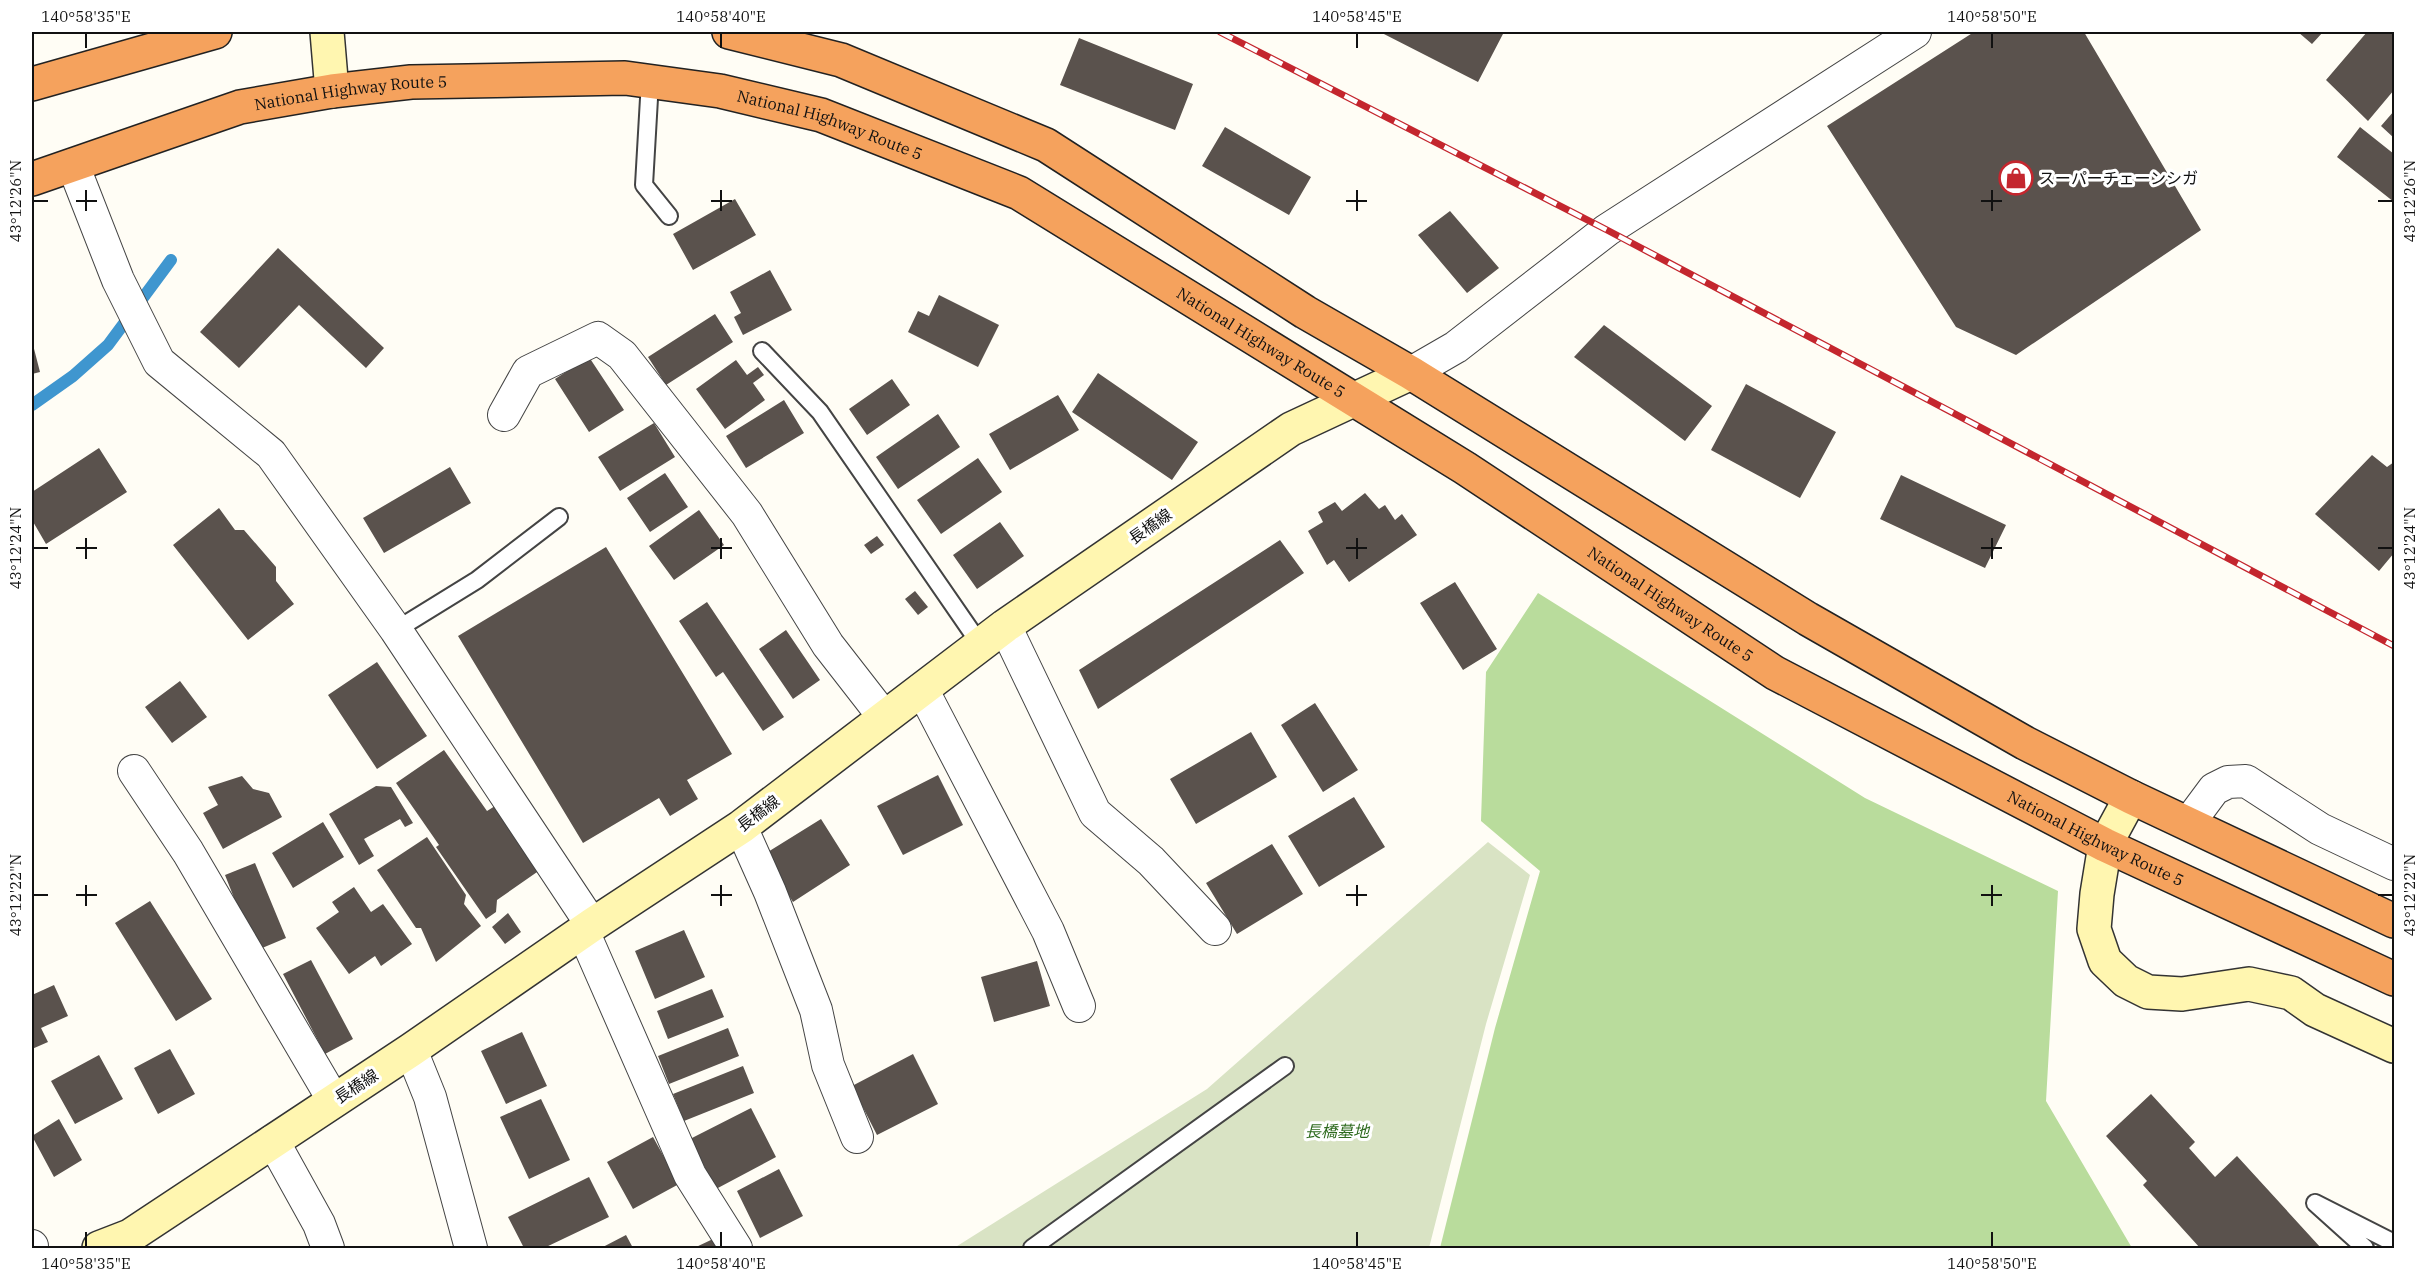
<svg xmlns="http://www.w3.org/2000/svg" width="2426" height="1280" viewBox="0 0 2426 1280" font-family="'IBM Plex Serif','Noto Sans JP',serif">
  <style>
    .forest { fill: #b9dc9c }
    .cemetery { fill: #d9e3c4 }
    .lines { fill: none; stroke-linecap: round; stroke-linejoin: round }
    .stream { stroke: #3f96cf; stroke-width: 12 }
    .building { fill: #5a524d }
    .lane-casing { stroke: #444; stroke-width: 20 }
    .street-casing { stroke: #444; stroke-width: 34 }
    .secondary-casing { stroke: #333; stroke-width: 36 }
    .highway-casing { stroke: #222; stroke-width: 36 }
    .lane { stroke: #fff; stroke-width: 16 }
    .street { stroke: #fff; stroke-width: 32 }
    .secondary { stroke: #fff6b0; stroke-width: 33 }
    .highway { stroke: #f5a25d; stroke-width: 33 }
    .rail-casing { stroke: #c4262e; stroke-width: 7 }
    .rail { stroke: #fff; stroke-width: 4.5; stroke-dasharray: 14; stroke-linecap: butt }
    .ticks { fill: none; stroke: #111; stroke-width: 2 }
    .labels { text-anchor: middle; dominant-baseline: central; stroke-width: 6; stroke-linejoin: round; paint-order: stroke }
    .street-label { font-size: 16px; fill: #111; stroke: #fff }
    .poi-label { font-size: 16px; fill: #111; stroke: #fff; text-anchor: start }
    .park-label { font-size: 16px; font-style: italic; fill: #2f6b1f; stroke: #fff }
    .neatline { fill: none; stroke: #111; stroke-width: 2 }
    .ticks-label { font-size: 15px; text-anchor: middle; fill: #111 }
  </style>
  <rect width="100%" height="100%" fill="#fffdf5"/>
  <path class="forest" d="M 1538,593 L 1865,798 L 2058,891 L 2046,1101 L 2132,1248 L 1440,1248 L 1495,1028 L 1540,871 L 1481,821 L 1486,672 Z"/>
  <path class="cemetery" d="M 1488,842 L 1530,875 L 1486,1024 L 1429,1248 L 954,1248 L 1207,1089 Z"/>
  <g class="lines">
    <path class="stream" d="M 32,405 L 73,376 L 108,345 L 171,260"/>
  </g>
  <path class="building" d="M 1380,32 L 1504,32 L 1478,82 Z
    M 1974,32 L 2084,32 L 2201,230 L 2016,355 L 1956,327 L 1827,126 Z
    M 2298,32 L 2323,32 L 2312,44 Z
    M 2367,32 L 2394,32 L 2394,90 L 2368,121 L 2326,80 Z
    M 1079,38 L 1193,84 L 1175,130 L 1060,85 Z
    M 2394,111 L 2394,138 L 2381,126 Z
    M 1225,127 L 1311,177 L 1289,215 L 1202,166 Z
    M 2360,127 L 2394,154 L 2394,202 L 2337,157 Z
    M 735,199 L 756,235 L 693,270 L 673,234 Z
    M 1450,211 L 1499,268 L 1467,293 L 1418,235 Z
    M 278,248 L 384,348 L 366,368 L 299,305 L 239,368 L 200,332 Z
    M 770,270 L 792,310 L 743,335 L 734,317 L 741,313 L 730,292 Z
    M 939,295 L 999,325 L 978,367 L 908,332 L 918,311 L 929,316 Z
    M 715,314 L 733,342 L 666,385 L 648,357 Z
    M 1604,325 L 1712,406 L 1685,441 L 1574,357 Z
    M 32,341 L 40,372 L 32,374 Z
    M 589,357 L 624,410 L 589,432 L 555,379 Z
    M 736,360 L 747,375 L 758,367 L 764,375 L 753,383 L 765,400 L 725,429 L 696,389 Z
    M 1098,373 L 1198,442 L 1172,480 L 1072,412 Z
    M 892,379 L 910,405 L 867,435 L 849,409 Z
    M 1746,384 L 1836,432 L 1800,498 L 1711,450 Z
    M 1058,395 L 1079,430 L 1010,470 L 989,434 Z
    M 784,400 L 804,433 L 746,468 L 726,436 Z
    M 938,414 L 960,447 L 898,489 L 876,457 Z
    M 654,423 L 675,457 L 620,491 L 598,457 Z
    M 99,448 L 127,492 L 46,544 L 32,520 L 32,492 Z
    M 2372,455 L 2387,467 L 2394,462 L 2394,553 L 2379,571 L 2315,514 Z
    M 978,458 L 1002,492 L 941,534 L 917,500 Z
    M 450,467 L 471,503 L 384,553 L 363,518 Z
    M 665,473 L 688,507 L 650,532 L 627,498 Z
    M 1901,475 L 2006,525 L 1985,568 L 1880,519 Z
    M 1365,493 L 1379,509 L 1385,505 L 1395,520 L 1402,514 L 1417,535 L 1349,582 L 1334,560 L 1327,565 L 1308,531 L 1323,522 L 1318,512 L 1335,502 L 1342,511 Z
    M 219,508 L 235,530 L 244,530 L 276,567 L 276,581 L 294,604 L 248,640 L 173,545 Z
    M 699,510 L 724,545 L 674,580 L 649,546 Z
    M 1000,522 L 1024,556 L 977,589 L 953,555 Z
    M 877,536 L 884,545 L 871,554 L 864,545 Z
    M 1280,540 L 1304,573 L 1098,709 L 1079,670 Z
    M 606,547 L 732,754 L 687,780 L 698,799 L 670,816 L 659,798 L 583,843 L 458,636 Z
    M 1455,582 L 1497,649 L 1463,670 L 1420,603 Z
    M 915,591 L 928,607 L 918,615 L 905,599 Z
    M 707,602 L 784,717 L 763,731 L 723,672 L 716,677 L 679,621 Z
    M 786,630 L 820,680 L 793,699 L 759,649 Z
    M 377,662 L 427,736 L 377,769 L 328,695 Z
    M 180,681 L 207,717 L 172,743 L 145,707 Z
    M 1315,703 L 1358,770 L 1323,792 L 1281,725 Z
    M 1251,732 L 1277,777 L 1196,824 L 1170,779 Z
    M 444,750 L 487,811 L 495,806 L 540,870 L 497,900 L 496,912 L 486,919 L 436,847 L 439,845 L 396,783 Z
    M 938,775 L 963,825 L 903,855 L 877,806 Z
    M 242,776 L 253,789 L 269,793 L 282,817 L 223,849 L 203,813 L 218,805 L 208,787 Z
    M 376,786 L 391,787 L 413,823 L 405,827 L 400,819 L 364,839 L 374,856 L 359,865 L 329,814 Z
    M 1354,797 L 1385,847 L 1319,887 L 1288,836 Z
    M 821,819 L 850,865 L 793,902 L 763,855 Z
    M 323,822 L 344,857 L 293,888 L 272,853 Z
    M 427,837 L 466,895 L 464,904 L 481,926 L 436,962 L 421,928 L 416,928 L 377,870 Z
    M 1272,844 L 1303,894 L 1237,934 L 1206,883 Z
    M 255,863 L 286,938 L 255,951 L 225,875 Z
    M 354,887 L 371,912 L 383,904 L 412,944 L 381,966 L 375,956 L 349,974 L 316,928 L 339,912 L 332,902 Z
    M 150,901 L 212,999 L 176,1021 L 115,923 Z
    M 508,913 L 521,932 L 505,944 L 492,927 Z
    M 684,930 L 705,977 L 655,999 L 635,951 Z
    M 311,960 L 353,1039 L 325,1054 L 283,974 Z
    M 1037,961 L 1050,1006 L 994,1022 L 981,977 Z
    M 54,985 L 68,1016 L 41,1028 L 48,1042 L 32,1049 L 32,995 Z
    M 712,989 L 724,1017 L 668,1039 L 657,1011 Z
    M 728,1028 L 739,1056 L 669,1084 L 658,1056 Z
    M 522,1032 L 547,1086 L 506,1104 L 481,1051 Z
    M 170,1049 L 195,1094 L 158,1114 L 134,1068 Z
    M 913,1054 L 938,1104 L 877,1135 L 852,1086 Z
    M 99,1055 L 123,1099 L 75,1124 L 51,1081 Z
    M 743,1066 L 754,1093 L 684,1121 L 673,1094 Z
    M 2151,1094 L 2195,1142 L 2189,1148 L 2215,1177 L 2237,1156 L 2321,1248 L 2200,1248 L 2143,1185 L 2147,1181 L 2106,1136 Z
    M 541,1099 L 570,1160 L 529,1179 L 500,1117 Z
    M 751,1108 L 776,1157 L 716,1189 L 690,1139 Z
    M 59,1119 L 82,1160 L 54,1177 L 32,1136 Z
    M 653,1137 L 679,1184 L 633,1209 L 607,1162 Z
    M 779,1169 L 803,1216 L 760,1238 L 737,1191 Z
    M 589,1177 L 609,1217 L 544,1248 L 524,1248 L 508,1217 Z
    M 626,1235 L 633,1248 L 601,1248 Z
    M 713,1239 L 718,1248 L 694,1248 Z"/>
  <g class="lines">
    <defs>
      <path id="lane" d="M 650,81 L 644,185 L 669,216
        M 762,351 L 820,412 L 980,644
        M 396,630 L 477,580 L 559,517
        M 1032,1248 L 1285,1066
        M 2365,1248 L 2315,1203 L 2394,1243"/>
      <path id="street" d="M 73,165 L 118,280 L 159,362 L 271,454 L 396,630 L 592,925
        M 1411,373 L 1456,347 L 1607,230 L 1915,32
        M 504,415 L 528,372 L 598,338 L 622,355 L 747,514 L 828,645 L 884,717
        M 1005,626 L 1095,813 L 1151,861 L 1215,929
        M 922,689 L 1048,931 L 1079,1006
        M 134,771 L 188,852 L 334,1101
        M 2188,824 L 2214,789 L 2228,782 L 2246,781 L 2320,829 L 2394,864
        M 741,827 L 770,892 L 816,1010 L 828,1065 L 857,1137
        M 583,931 L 690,1175 L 736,1248
        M 411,1050 L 430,1097 L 471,1248
        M 273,1141 L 319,1224 L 328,1248
        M 32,1246 L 32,1248"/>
      <path id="secondary" d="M 327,32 L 332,91
        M 2131,797 L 2105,845 L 2097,894 L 2094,929 L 2105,961 L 2126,981 L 2148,992 L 2182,994 L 2249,984 L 2291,993 L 2315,1010 L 2394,1046
        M 99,1248 L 130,1236 L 411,1050 L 592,925 L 741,827 L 1005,626 L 1291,429 L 1411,373"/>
      <g id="highway">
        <path d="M 729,32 L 841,60 L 1046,145 L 1305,312 L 1411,373 L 1808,619 L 2025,743 L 2131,797 L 2394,921"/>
        <path d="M 32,84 L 215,32"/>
        <path id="s1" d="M 32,179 L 240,107 L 332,91 L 411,82 L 625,78 L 720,91 L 821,115 L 1019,193 L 1465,468 L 1775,673 L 2105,845 L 2394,979"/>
      </g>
    </defs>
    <use href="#lane" class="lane-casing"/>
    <use href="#street" class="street-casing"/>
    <use href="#secondary" class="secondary-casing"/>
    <use href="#highway" class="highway-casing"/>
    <use href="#lane" class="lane"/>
    <use href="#street" class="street"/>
    <use href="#secondary" class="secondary"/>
    <use href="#highway" class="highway"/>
    <defs>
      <path id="rail" d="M 1220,32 L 1607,230 L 2394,646"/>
    </defs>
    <use href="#rail" class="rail-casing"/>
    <use href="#rail" class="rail"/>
  </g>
  <path class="ticks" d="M 86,33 L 86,48M 721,33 L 721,48M 1357,33 L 1357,48M 1992,33 L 1992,48M 86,190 L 86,211M 721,190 L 721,211M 1357,190 L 1357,211M 1992,190 L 1992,211M 33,201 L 48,201M 76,201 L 97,201M 711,201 L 732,201M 1346,201 L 1367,201M 1981,201 L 2002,201M 2378,201 L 2393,201M 86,538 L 86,559M 721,538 L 721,559M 1357,538 L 1357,559M 1992,538 L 1992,559M 33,548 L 48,548M 76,548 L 97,548M 711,548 L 732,548M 1346,548 L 1367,548M 1981,548 L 2002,548M 2378,548 L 2393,548M 86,885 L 86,906M 721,885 L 721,906M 1357,885 L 1357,906M 1992,885 L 1992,906M 33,895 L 48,895M 76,895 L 97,895M 711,895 L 732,895M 1346,895 L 1367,895M 1981,895 L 2002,895M 2378,895 L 2393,895M 86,1232 L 86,1247M 721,1232 L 721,1247M 1357,1232 L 1357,1247M 1992,1232 L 1992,1247"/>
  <defs>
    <symbol id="shop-ring" viewBox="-11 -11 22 22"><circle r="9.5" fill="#fff" stroke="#c4262e" stroke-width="1.5"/><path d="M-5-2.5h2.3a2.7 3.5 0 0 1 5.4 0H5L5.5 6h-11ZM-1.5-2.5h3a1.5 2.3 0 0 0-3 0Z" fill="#c4262e"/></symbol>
  </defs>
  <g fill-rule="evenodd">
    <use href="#shop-ring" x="1997" y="159" width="38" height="38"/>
  </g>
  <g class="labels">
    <g class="street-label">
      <text stroke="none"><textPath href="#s1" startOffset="332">National Highway Route 5</textPath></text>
      <text stroke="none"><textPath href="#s1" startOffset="818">National Highway Route 5</textPath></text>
      <text stroke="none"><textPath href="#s1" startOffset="1304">National Highway Route 5</textPath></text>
      <text transform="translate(1150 526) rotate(-35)">長橋線</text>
      <text stroke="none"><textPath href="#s1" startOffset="1790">National Highway Route 5</textPath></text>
      <text transform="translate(758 813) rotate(-37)">長橋線</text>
      <text stroke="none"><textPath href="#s1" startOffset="2276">National Highway Route 5</textPath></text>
      <text transform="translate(356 1086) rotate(-33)">長橋線</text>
    </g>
    <g class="poi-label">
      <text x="2039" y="178">スーパーチェーンシガ</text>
    </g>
    <g class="park-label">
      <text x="1337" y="1131">長橋墓地</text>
    </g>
  </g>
  <rect width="2426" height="1280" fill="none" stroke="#ffffff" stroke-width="66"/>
  <rect x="33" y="33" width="2360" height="1214" class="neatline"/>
  <g class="ticks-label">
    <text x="86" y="22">140°58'35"E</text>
    <text x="721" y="22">140°58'40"E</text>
    <text x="1357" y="22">140°58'45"E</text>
    <text x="1992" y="22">140°58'50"E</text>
    <text transform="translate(16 201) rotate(-90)" y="5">43°12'26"N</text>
    <text transform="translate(2410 201) rotate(-90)" y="5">43°12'26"N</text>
    <text transform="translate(16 548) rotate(-90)" y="5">43°12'24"N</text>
    <text transform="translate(2410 548) rotate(-90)" y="5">43°12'24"N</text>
    <text transform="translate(16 895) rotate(-90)" y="5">43°12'22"N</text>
    <text transform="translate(2410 895) rotate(-90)" y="5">43°12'22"N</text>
    <text x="86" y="1269">140°58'35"E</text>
    <text x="721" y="1269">140°58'40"E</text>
    <text x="1357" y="1269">140°58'45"E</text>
    <text x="1992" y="1269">140°58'50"E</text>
  </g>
</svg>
